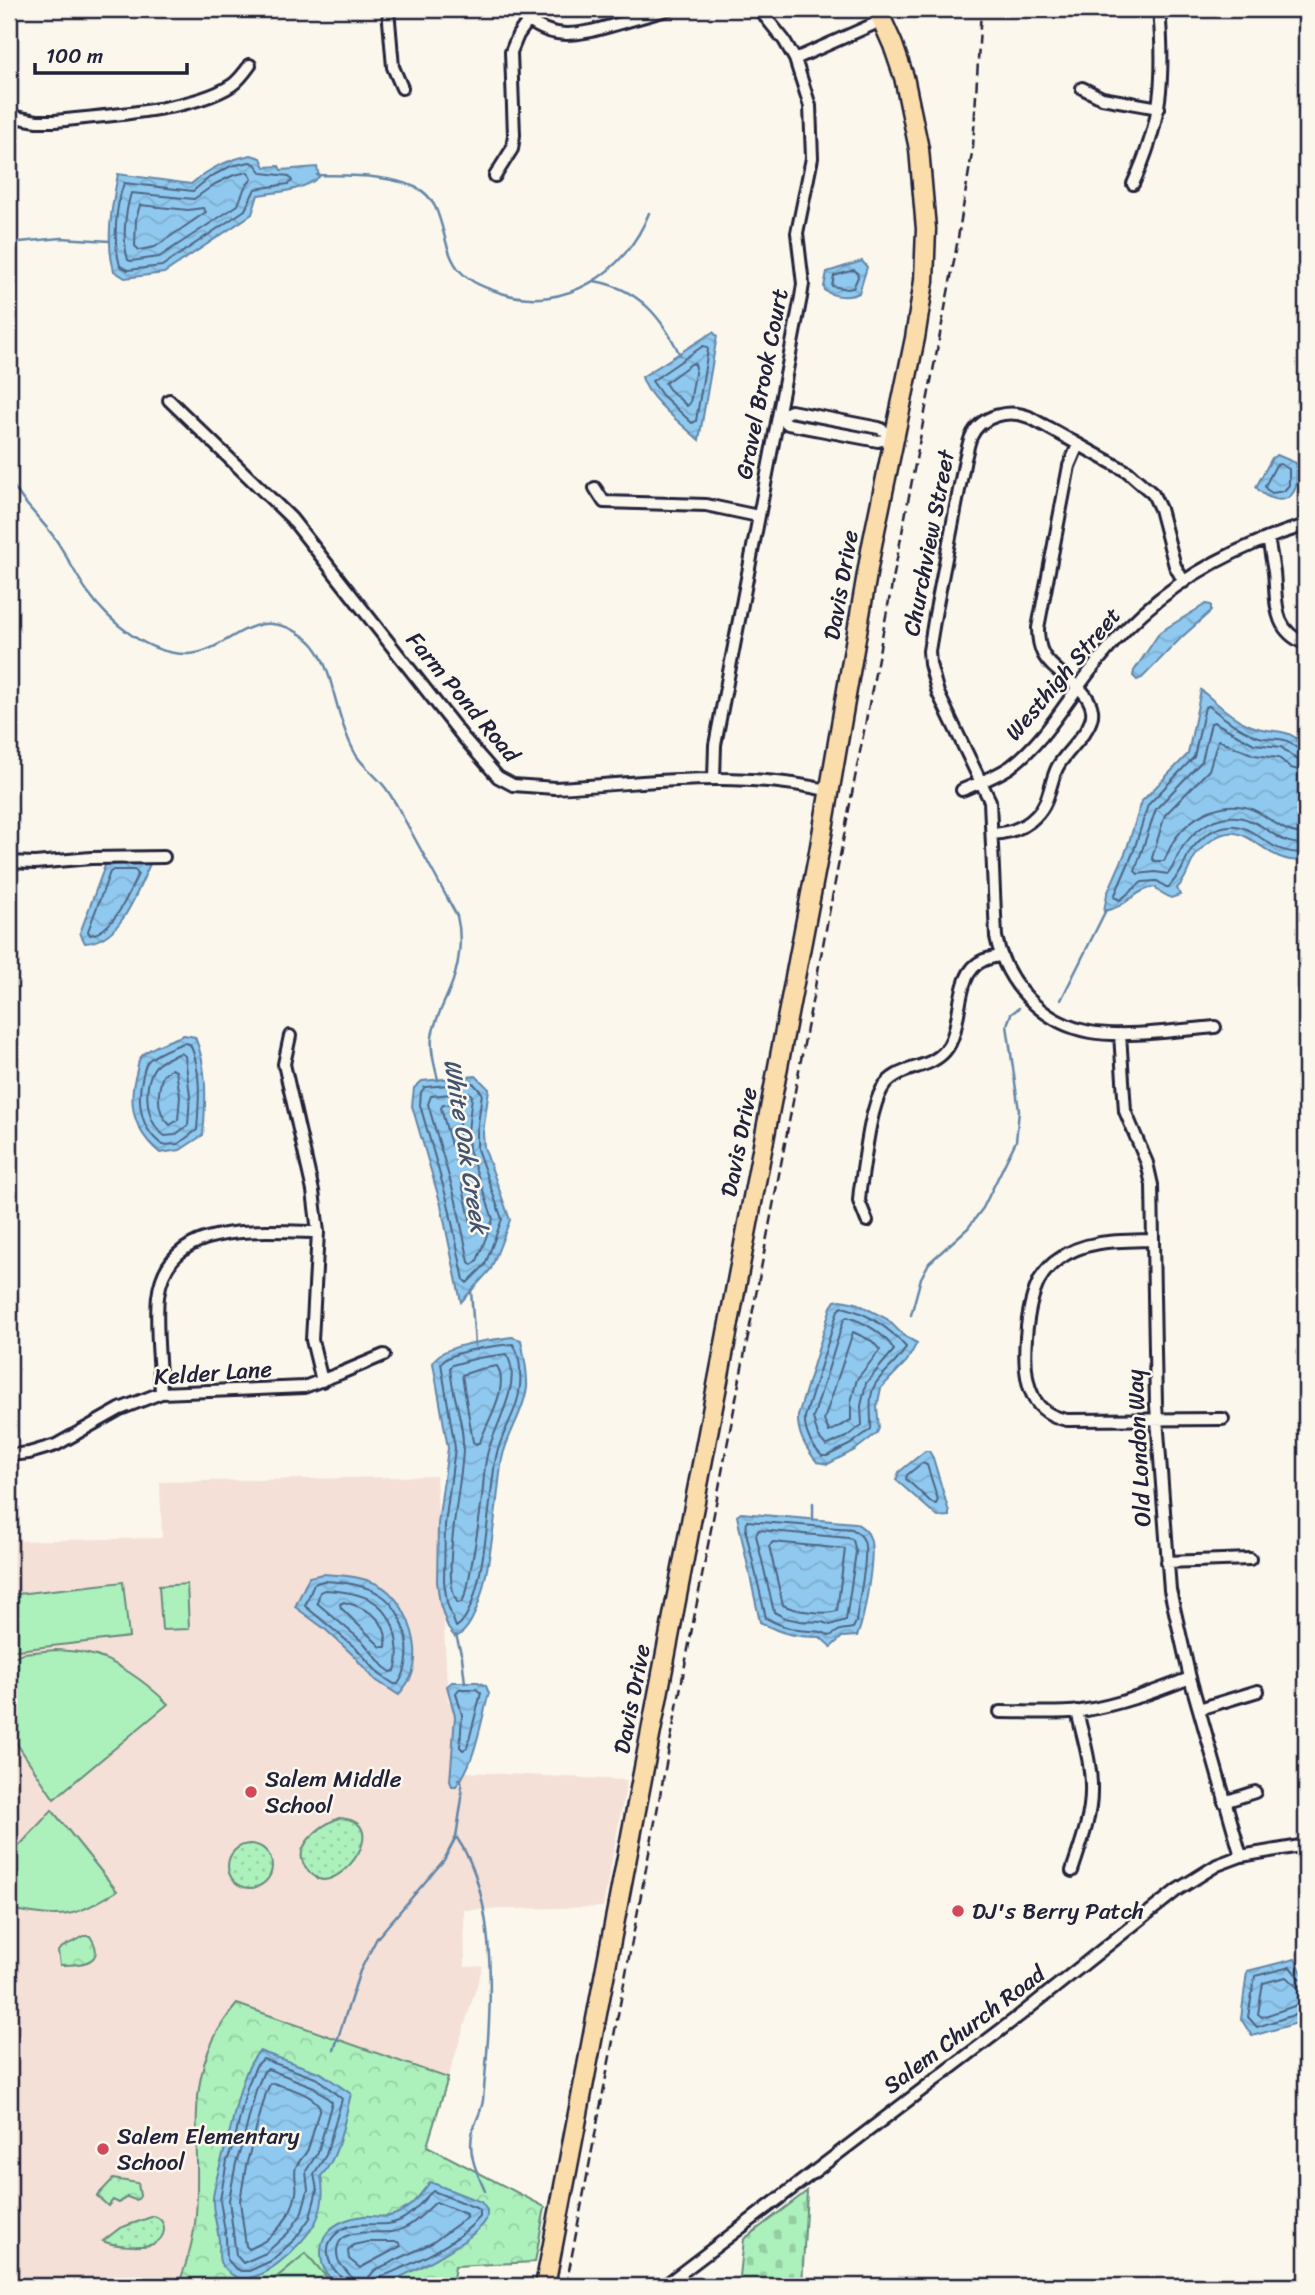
<svg xmlns="http://www.w3.org/2000/svg" width="1315" height="2295" viewBox="0 0 1315 2295" font-family="Sriracha,sans-serif">
  <style>
    .built { fill: #f4e0d7 }
    .grass { fill: url(#grass-dots); stroke: #678a7c; stroke-width: 2 }
    .cemetery { fill: url(#cemetery-stones); stroke: #678a7c; stroke-width: 2 }
    .park { fill: url(#park-crowns); stroke: #678a7c; stroke-width: 2 }
    .pitch { fill: #acf1bc; stroke: #678a7c; stroke-width: 2 }
    .water { fill: url(#water-waves); stroke: #6486a7; stroke-width: 2 }
    .lines { fill: none; stroke-linecap: round; stroke-linejoin: round }
    .shore { stroke: #4e6583; stroke-width: 2 }
    .stream { stroke: #6486a7; stroke-width: 2.5 }
    .street-casing { stroke: #22223b; stroke-width: 16 }
    .primary-casing { stroke: #22223b; stroke-width: 23 }
    .street { stroke: #fbf7ec; stroke-width: 10 }
    .primary { stroke: #faddab; stroke-width: 18 }
    .rail { stroke: #22223b; stroke-width: 2.5; stroke-dasharray: 10 5; stroke-linecap: butt }
    .poi-dot { fill: #d1495b; stroke: #fbf7ec; stroke-width: 2.5 }
    .labels { text-anchor: middle; dominant-baseline: central; stroke-width: 5; stroke-linejoin: round; paint-order: stroke }
    .street-label { font-size: 23px; fill: #22223b; stroke: #fbf7ec }
    .poi-label { font-size: 23px; fill: #22223b; stroke: #fbf7ec; text-anchor: start }
    .water-label { font-size: 24px; font-style: italic; fill: #435471; stroke: #fbf7ec }
  </style>
  <defs>
    <pattern id="grass-dots" width="8" height="8" patternUnits="userSpaceOnUse" patternTransform="scale(1.75)"><rect width="8" height="8" fill="#acf1bc"/><path d="M2 2h.1M6 6h.1" fill="none" stroke="#94cea2" stroke-width="1.8" stroke-linecap="round"/></pattern>
    <pattern id="cemetery-stones" width="16" height="16" patternUnits="userSpaceOnUse" patternTransform="scale(1.75)"><rect width="16" height="16" fill="#acf1bc"/><path d="M2 7V4a2 2 0 0 1 4 0v3zM10 15v-3a2 2 0 0 1 4 0v3z" fill="#94cea2"/></pattern>
    <pattern id="park-crowns" width="20" height="18" patternUnits="userSpaceOnUse" patternTransform="scale(1.75)"><rect width="20" height="18" fill="#acf1bc"/><path d="M2 6a3 3 0 1 1 6 0M12 15a3 3 0 1 1 6 0" fill="none" stroke="#94cea2"/></pattern>
    <pattern id="water-waves" width="16" height="10" patternUnits="userSpaceOnUse" patternTransform="scale(1.75)"><rect width="16" height="10" fill="#90c9ef"/><path d="M0 5q4-4 8 0t8 0" fill="none" stroke="#7cacce"/></pattern>
  </defs>
  <rect width="100%" height="100%" fill="#fbf7ec"/>
  <filter id="ink" filterUnits="userSpaceOnUse"><feTurbulence type="fractalNoise" baseFrequency=".0143" numOctaves="2"/><feDisplacementMap in="SourceGraphic" scale="14" xChannelSelector="R" yChannelSelector="G"/><feConvolveMatrix kernelMatrix="1 2 1 2 8 2 1 2 1" color-interpolation-filters="sRGB"/></filter>
  <g filter="url(#ink)">
    <path class="built" d="M 436,1476 L 448,1702 L 469,1702 L 467,1772 L 627,1780 L 603,1907 L 464,1910 L 465,1967 L 483,1966 L 448,2078 L 237,2004 L 212,2042 L 200,2076 L 197,2099 L 196,2217 L 187,2263 L 178,2286 L 9,2286 L 9,1541 L 162,1538 L 160,1482 Z"/>
    <path class="grass" d="M 339,1818 C 394,1821 342,1888 319,1879 C 315,1877 310,1873 307,1869 C 289,1848 321,1825 339,1818 Z
      M228 1866a22 22 0 1 1 44 0a22 22 0 1 1-44 0Z
      M 154,2216 C 169,2221 166,2239 153,2244 C 142,2248 113,2246 103,2241 L 120,2228 Z"/>
    <path class="cemetery" d="M 807,2191 L 802,2286 L 739,2286 L 744,2239 Z"/>
    <path class="park" d="M 84,1936 L 90,1936 C 108,1964 80,1965 60,1965 L 58,1951 C 63,1944 76,1942 84,1936 Z
      M 237,2004 L 448,2078 L 427,2146 L 545,2207 L 535,2262 L 455,2266 L 452,2286 L 178,2286 C 187,2263 194,2239 196,2214 C 202,2135 180,2070 237,2004 Z
      M 113,2179 L 138,2183 L 140,2196 L 138,2199 L 135,2200 L 127,2197 L 119,2203 L 113,2200 L 108,2206 L 97,2196 Z"/>
    <path class="pitch" d="M 123,1582 L 129,1637 L 9,1651 L 9,1595 Z
      M 187,1584 L 189,1629 L 162,1630 L 159,1586 Z
      M 56,1650 C 65,1651 74,1651 84,1653 C 114,1658 147,1683 168,1704 L 54,1799 L 9,1732 L 9,1659 L 23,1653 Z
      M 52,1810 L 117,1891 C 72,1918 66,1919 14,1910 L 9,1906 L 9,1857 Z
      M 306,2253 L 334,2286 L 266,2286 Z"/>
    <path class="water" d="M 251,155 L 261,158 L 265,167 L 279,166 L 281,170 L 317,167 L 319,177 C 302,191 279,192 258,195 L 252,214 L 164,273 L 125,278 L 114,271 C 105,238 112,207 118,174 L 191,184 C 210,168 227,160 251,155 Z
      M 862,261 L 867,267 L 859,293 C 849,298 835,297 825,291 L 824,287 L 827,272 Z
      M 713,332 L 717,336 L 699,440 C 683,425 647,398 642,377 Z
      M 1277,455 L 1296,463 C 1297,471 1298,479 1296,486 C 1290,507 1266,501 1256,487 L 1272,458 Z
      M 1206,604 L 1211,605 L 1211,611 L 1182,637 L 1142,678 L 1137,680 L 1133,676 L 1134,671 L 1160,632 Z
      M 1201,690 C 1216,703 1231,717 1249,725 C 1273,736 1291,724 1306,750 L 1306,860 C 1301,860 1295,861 1290,860 C 1261,856 1243,817 1212,840 C 1206,844 1200,850 1196,855 C 1188,866 1187,880 1177,888 L 1180,895 L 1171,898 L 1157,890 L 1156,887 C 1135,889 1128,907 1104,911 L 1107,894 L 1126,851 L 1142,801 L 1188,754 Z
      M 106,863 L 150,864 C 136,893 122,941 85,943 L 80,933 Z
      M 184,1035 L 195,1037 C 208,1068 206,1102 203,1135 L 180,1150 L 160,1153 C 135,1132 127,1105 136,1074 C 137,1070 138,1062 140,1058 C 148,1047 172,1040 184,1035 Z
      M 476,1076 L 489,1089 L 483,1133 L 484,1147 L 510,1220 L 491,1269 L 461,1302 L 441,1205 L 412,1106 L 414,1088 L 422,1081 Z
      M 841,1300 L 856,1303 L 887,1319 L 904,1336 L 917,1343 L 907,1361 L 881,1388 L 877,1407 L 879,1428 L 877,1433 L 855,1450 L 828,1464 L 817,1462 C 806,1449 797,1434 798,1416 L 831,1307 L 835,1301 Z
      M 512,1337 L 521,1340 C 524,1355 528,1372 527,1388 C 523,1414 507,1434 502,1459 C 496,1493 490,1626 455,1637 L 448,1628 L 440,1604 L 437,1582 L 438,1524 L 448,1448 L 433,1363 C 439,1344 494,1340 512,1337 Z
      M 925,1451 L 929,1451 L 933,1458 L 949,1512 L 949,1516 L 938,1517 L 896,1480 L 899,1472 Z
      M 741,1513 L 855,1523 C 861,1526 868,1530 870,1538 C 876,1554 864,1620 857,1636 L 842,1637 L 831,1647 L 820,1637 C 795,1637 782,1634 760,1622 L 737,1516 Z
      M 323,1574 C 344,1575 373,1577 389,1592 C 410,1612 422,1650 411,1677 C 408,1683 402,1690 399,1695 L 374,1679 L 353,1655 L 325,1629 L 295,1607 L 309,1577 Z
      M 452,1682 L 478,1682 L 486,1686 L 489,1693 C 481,1720 475,1765 456,1786 L 452,1786 L 450,1781 L 455,1716 L 447,1686 Z
      M 1295,1959 C 1306,1977 1314,2002 1301,2022 L 1252,2036 L 1241,2019 L 1247,1971 Z
      M 259,2051 L 321,2073 L 351,2094 C 344,2120 340,2156 321,2176 C 324,2190 323,2209 315,2223 C 304,2243 256,2293 231,2274 C 228,2272 221,2265 220,2262 C 218,2256 220,2247 219,2241 C 218,2227 212,2212 213,2198 C 215,2179 222,2160 227,2141 C 237,2110 238,2077 259,2051 Z
      M 430,2182 L 481,2202 L 487,2210 C 487,2213 487,2218 486,2220 C 475,2240 399,2281 377,2286 C 363,2289 335,2287 327,2274 C 321,2266 320,2253 322,2243 C 327,2225 347,2218 364,2216 C 374,2215 386,2219 396,2214 C 411,2208 420,2195 430,2182 Z"/>
    <g class="lines">
      <path class="shore" d="M 250,162 L 255,164 L 262,173 L 289,176 L 292,181 L 288,184 L 255,189 L 245,210 L 162,266 L 128,270 L 120,266 C 113,241 115,208 124,183 L 193,191 L 210,177 L 231,166 Z
        M 248,172 L 252,179 L 245,187 L 238,205 L 159,257 L 131,261 L 128,260 C 122,240 125,213 131,193 L 194,199 L 215,184 L 234,175 Z
        M 140,205 L 188,210 L 203,208 L 206,212 L 155,247 L 139,250 L 135,246 L 136,219 Z
        M 854,270 L 857,272 L 858,277 L 853,288 L 847,289 L 832,286 L 834,276 Z
        M 703,346 L 707,347 L 708,350 L 697,415 L 696,421 L 692,423 L 662,395 L 652,381 Z
        M 691,364 L 694,363 L 696,367 L 690,403 L 687,406 L 669,389 L 665,383 Z
        M 1280,464 L 1289,469 L 1289,485 L 1284,491 L 1272,493 L 1266,489 L 1265,486 L 1276,465 Z
        M 1306,752 L 1300,751 C 1282,732 1276,743 1256,736 C 1238,729 1223,718 1209,706 L 1205,707 L 1194,757 L 1148,805 L 1133,853 L 1114,897 L 1120,900 L 1142,882 L 1157,881 L 1166,887 L 1169,887 C 1172,882 1176,879 1179,874 C 1184,867 1186,857 1191,850 C 1206,831 1229,817 1252,832 C 1274,846 1279,853 1306,853
        M 1306,761 L 1296,759 L 1281,747 L 1254,744 L 1214,722 L 1211,723 L 1202,761 L 1156,809 L 1135,871 L 1138,874 L 1155,872 L 1168,874 C 1175,866 1177,854 1184,845 C 1200,824 1225,809 1251,821 C 1275,831 1277,844 1306,844
        M 1306,772 L 1291,768 L 1279,758 L 1254,755 L 1218,740 L 1209,770 L 1165,815 L 1152,858 L 1154,861 L 1164,861 C 1167,855 1170,848 1173,842 C 1191,814 1227,796 1258,812 C 1275,822 1285,834 1306,834
        M 113,870 L 135,870 L 138,874 C 129,893 114,932 90,935 L 88,931 L 110,872 Z
        M 184,1043 L 190,1044 C 202,1070 199,1102 197,1130 L 178,1144 L 163,1145 C 140,1130 136,1100 143,1075 C 144,1070 145,1064 149,1060 C 159,1052 172,1047 184,1043 Z
        M 181,1053 L 185,1056 L 190,1096 L 188,1125 L 175,1135 L 165,1136 C 146,1123 143,1090 153,1070 C 158,1061 172,1056 181,1053 Z
        M 171,1069 L 176,1071 L 180,1096 L 178,1120 L 170,1125 C 156,1112 157,1093 163,1075 Z
        M 473,1083 L 482,1093 L 477,1132 L 477,1149 L 502,1219 L 485,1265 L 467,1283 L 464,1280 L 448,1203 L 420,1105 L 421,1092 L 425,1087 Z
        M 469,1092 L 472,1096 L 468,1131 L 469,1150 L 493,1219 L 477,1261 L 472,1265 L 469,1262 L 456,1201 L 428,1104 L 431,1096 Z
        M 457,1104 L 460,1107 L 458,1144 L 454,1147 L 451,1145 L 441,1108 L 443,1105 Z
        M 465,1180 L 469,1182 L 482,1218 L 476,1229 L 472,1227 L 462,1184 Z
        M 842,1307 C 868,1313 890,1329 906,1347 C 899,1362 885,1370 876,1383 C 867,1397 872,1415 871,1429 L 851,1444 L 827,1456 L 822,1456 C 812,1446 804,1432 805,1417 L 838,1310 Z
        M 847,1317 C 865,1322 885,1334 894,1350 L 866,1383 L 861,1406 L 862,1425 L 846,1437 L 826,1446 L 818,1436 L 813,1418 L 844,1319 Z
        M 853,1332 L 872,1341 L 880,1350 L 857,1379 L 851,1402 L 851,1420 L 829,1432 L 824,1420 Z
        M 513,1344 C 520,1353 521,1374 520,1386 C 518,1412 501,1432 496,1457 C 489,1490 485,1611 456,1627 L 447,1603 L 444,1581 L 445,1525 L 455,1448 L 441,1363 C 453,1350 495,1346 513,1344 Z
        M 506,1354 C 524,1380 495,1426 488,1451 C 483,1468 484,1487 481,1505 C 478,1533 472,1562 467,1590 L 462,1602 L 458,1603 C 439,1578 463,1482 463,1448 C 464,1421 452,1395 450,1368 L 452,1365 L 478,1358 Z
        M 497,1366 C 510,1388 487,1421 480,1442 L 476,1444 L 473,1442 L 462,1375 L 480,1369 Z
        M 922,1463 L 927,1465 L 938,1500 L 936,1504 L 932,1503 L 906,1479 L 907,1475 Z
        M 747,1521 L 852,1529 C 857,1532 862,1535 864,1541 C 869,1557 858,1603 856,1622 L 853,1628 L 840,1630 L 830,1636 C 820,1629 810,1632 798,1630 C 786,1628 777,1624 766,1618 L 746,1532 Z
        M 759,1530 L 849,1538 L 853,1540 L 856,1552 L 846,1620 L 830,1625 L 822,1622 L 800,1621 L 785,1618 L 774,1612 L 756,1535 Z
        M 773,1542 L 845,1549 L 837,1611 C 825,1615 794,1611 783,1605 L 769,1546 Z
        M 323,1581 C 343,1582 364,1584 381,1595 C 407,1612 416,1659 398,1684 L 394,1684 L 379,1674 L 358,1650 L 305,1606 L 314,1584 Z
        M 325,1590 C 360,1592 389,1599 396,1638 C 398,1650 399,1660 395,1671 L 391,1672 L 384,1667 L 364,1643 L 317,1603 L 320,1592 Z
        M 344,1602 C 367,1608 389,1619 386,1647 L 381,1647 L 341,1608 L 340,1604 Z
        M 459,1689 L 476,1689 L 481,1693 L 467,1748 L 463,1750 L 460,1747 L 462,1715 L 456,1693 Z
        M 1306,1980 L 1299,1978 L 1290,1967 L 1255,1976 L 1248,2017 L 1257,2027 L 1306,2011
        M 1306,1989 L 1296,1986 L 1286,1977 L 1263,1983 L 1258,2014 L 1262,2017 L 1306,2002
        M 263,2059 L 318,2079 L 342,2099 L 326,2155 L 314,2174 L 317,2190 L 310,2218 L 295,2239 L 271,2261 L 249,2271 L 241,2271 L 235,2268 L 227,2259 L 226,2238 L 220,2200 L 227,2161 L 234,2143 L 247,2087 L 256,2066 Z
        M 268,2069 L 314,2087 L 332,2102 L 318,2152 L 306,2171 L 308,2190 L 301,2215 L 288,2233 L 266,2253 L 243,2263 L 236,2255 L 229,2200 L 236,2163 L 242,2145 L 256,2090 L 264,2071 Z
        M 273,2083 C 288,2088 311,2093 320,2107 C 316,2121 313,2135 308,2149 C 305,2156 299,2160 296,2167 C 293,2176 298,2184 296,2193 C 292,2217 272,2241 249,2249 L 246,2246 L 240,2201 L 246,2166 L 266,2093 L 270,2084 Z
        M 367,2242 L 398,2242 L 401,2246 L 360,2268 L 349,2259 L 348,2251 L 353,2245 Z
        M 345,2286 C 344,2273 326,2271 328,2249 C 328,2243 331,2239 335,2235 C 354,2215 380,2231 401,2220 C 415,2213 422,2200 433,2191 L 476,2208 L 480,2211 L 480,2217 C 454,2246 416,2262 381,2277 L 377,2286
        M 354,2286 C 353,2271 338,2269 337,2254 C 335,2223 381,2236 397,2231 C 413,2226 424,2213 436,2202 L 466,2214 L 466,2218 L 432,2243 L 375,2270 L 369,2277 L 368,2286"/>
      <path class="stream" d="M 317,175 C 349,176 388,174 417,188 C 447,202 439,248 460,271 C 471,283 486,288 501,293 C 565,313 626,272 649,213
        M 9,243 L 61,238 L 110,241
        M 594,281 C 638,288 662,317 680,355
        M 9,478 C 20,501 39,516 54,537 C 66,554 75,574 87,591 C 109,622 148,655 188,654 C 231,652 253,599 306,638 C 319,648 325,664 330,679 C 337,704 343,732 356,755 C 363,766 376,776 384,786 C 389,792 392,798 396,804 L 457,916 C 463,940 459,968 449,991 C 443,1006 434,1021 432,1037 C 430,1051 435,1066 438,1080
        M 1061,1000 L 1106,910
        M 471,1290 L 475,1346
        M 911,1315 L 921,1278 L 929,1263 L 968,1228 L 983,1208 L 1016,1141 L 1019,1111 L 1007,1025 L 1011,1014 L 1019,1008
        M 813,1520 L 813,1503
        M 456,1635 L 462,1657 L 465,1683
        M 457,1838 C 502,1903 490,2023 483,2100 C 482,2110 476,2120 473,2130 C 467,2152 476,2171 485,2191
        M 1297,2020 L 1306,2031
        M 334,2050 L 360,1971 L 377,1938 L 444,1860 L 456,1837 L 462,1798 L 461,1779 L 458,1779"/>
      <defs>
        <path id="street" d="M 388,9 L 393,67 L 402,88
          M 516,9 C 548,43 576,36 617,24 C 635,19 652,14 670,9
          M 795,59 L 883,20
          M 1082,88 L 1102,98 L 1159,108
          M 9,116 L 37,121 L 54,121 C 102,116 193,111 232,85 C 239,80 245,72 250,65
          M 495,176 L 512,149 L 514,135 L 511,52 L 518,35 L 528,21
          M 1133,184 C 1162,122 1165,77 1159,9
          M 169,400 L 291,518 L 463,737 L 498,777 L 513,785 L 555,788 C 645,783 741,769 830,791
          M 791,411 L 879,428 L 895,437 L 878,441 L 788,424 L 779,416 Z
          M 595,488 L 604,502 L 706,505 L 758,516
          M 1268,538 C 1270,549 1272,560 1274,572 C 1277,603 1272,630 1306,644
          M 1184,582 L 1175,566 L 1160,509 L 1153,494 L 1128,472 L 1029,417 C 1009,409 981,415 971,437 C 968,444 967,452 965,459 L 935,615 L 929,651 L 930,664 L 938,693 L 990,801 L 996,937 C 1006,984 1042,1023 1090,1032 C 1126,1038 1178,1030 1215,1027
          M 714,779 L 715,745 L 801,297 L 803,284 L 797,233 L 812,158 L 810,106 L 795,59 L 784,40 L 759,9
          M 962,790 C 978,783 995,777 1010,767 C 1038,746 1056,718 1076,690 C 1091,669 1109,647 1127,628 C 1176,578 1240,545 1306,525
          M 992,834 C 1009,833 1024,829 1036,816 C 1050,802 1049,785 1057,768 C 1065,751 1095,730 1092,710 C 1088,685 1054,675 1043,654 C 1039,646 1038,637 1038,628 L 1069,466 L 1078,445
          M 9,862 L 35,863 L 91,858 L 164,857
          M 1120,1034 L 1125,1111 L 1147,1163 L 1152,1185 L 1156,1405 L 1170,1590 L 1190,1678 L 1241,1856
          M 290,1036 L 284,1064 L 313,1191 L 318,1232
          M 867,1221 L 859,1201 L 860,1189 C 865,1162 869,1112 882,1089 C 896,1065 928,1071 945,1051 C 965,1028 952,973 984,960 C 989,958 995,957 1000,956
          M 1153,1240 C 1122,1241 1085,1239 1059,1259 C 1051,1264 1045,1271 1040,1279 C 1026,1305 1019,1369 1033,1396 C 1039,1409 1052,1417 1067,1420 L 1223,1419
          M 161,1393 C 160,1364 155,1326 158,1297 C 167,1218 260,1232 318,1232 L 312,1340 L 322,1381
          M 9,1455 L 29,1453 L 56,1445 L 120,1409 L 161,1393 L 304,1387 L 341,1373 L 384,1355
          M 1167,1562 L 1250,1559
          M 1199,1709 L 1258,1691
          M 1000,1712 C 1026,1712 1055,1714 1081,1711 C 1119,1705 1154,1692 1190,1678
          M 1224,1802 L 1255,1792
          M 1072,1871 C 1080,1846 1091,1818 1091,1792 C 1092,1764 1083,1738 1077,1711
          M 664,2286 L 1019,2016 L 1177,1890 L 1217,1865 L 1241,1856 L 1306,1845"/>
        <path id="primary" d="M 545,2286 L 819,852 L 872,545 L 915,338 L 924,281 L 926,229 L 919,149 L 904,77 L 893,45 L 877,9"/>
      </defs>
      <use href="#street" class="street-casing"/>
      <use href="#primary" class="primary-casing"/>
      <use href="#street" class="street"/>
      <use href="#primary" class="primary"/>
      <path class="rail" d="M 566,2286 L 955,256 L 973,147 L 981,9"/>
    </g>
  </g>
  <g class="poi-dot">
    <circle cx="251" cy="1792" r="7"/>
    <circle cx="958" cy="1911" r="7"/>
    <circle cx="103" cy="2149" r="7"/>
  </g>
  <g class="labels">
    <g class="street-label">
      <text transform="translate(762 384) rotate(-79)">Gravel Brook Court</text>
      <text transform="translate(929 543) rotate(-79)">Churchview Street</text>
      <text transform="translate(841 585) rotate(-80)">Davis Drive</text>
      <text transform="translate(1063 674) rotate(-50)">Westhigh Street</text>
      <text transform="translate(463 697) rotate(50)">Farm Pond Road</text>
      <text transform="translate(739 1142) rotate(-79)">Davis Drive</text>
      <text transform="translate(213 1373) rotate(-4)">Kelder Lane</text>
      <text transform="translate(1139 1448) rotate(-93)">Old London Way</text>
      <text transform="translate(632 1699) rotate(-79)">Davis Drive</text>
      <text transform="translate(964 2030) rotate(-37)">Salem Church Road</text>
    </g>
    <g class="poi-label">
      <text x="265" y="1779">Salem Middle<tspan x="265" dy="26">School</tspan></text>
      <text x="972" y="1911">DJ's Berry Patch</text>
      <text x="117" y="2136">Salem Elementary<tspan x="117" dy="26">School</tspan></text>
    </g>
    <g class="water-label">
      <text transform="translate(466 1146) rotate(81)">White Oak Creek</text>
    </g>
  </g>
  <rect width="1315" height="2295" fill="none" stroke="#fbf7ec" stroke-width="35"/>
  <rect x="18" y="18" width="1280" height="2260" fill="none" stroke="#22223b" stroke-width="2.5" filter="url(#ink)"/>
  <path d="M35 63v10h152v-10" fill="none" stroke="#22223b" stroke-width="3.5"/>
  <text x="46" y="63" font-size="21" fill="#22223b" stroke="#fbf7ec" stroke-width="5" paint-order="stroke">100 m</text>
</svg>
